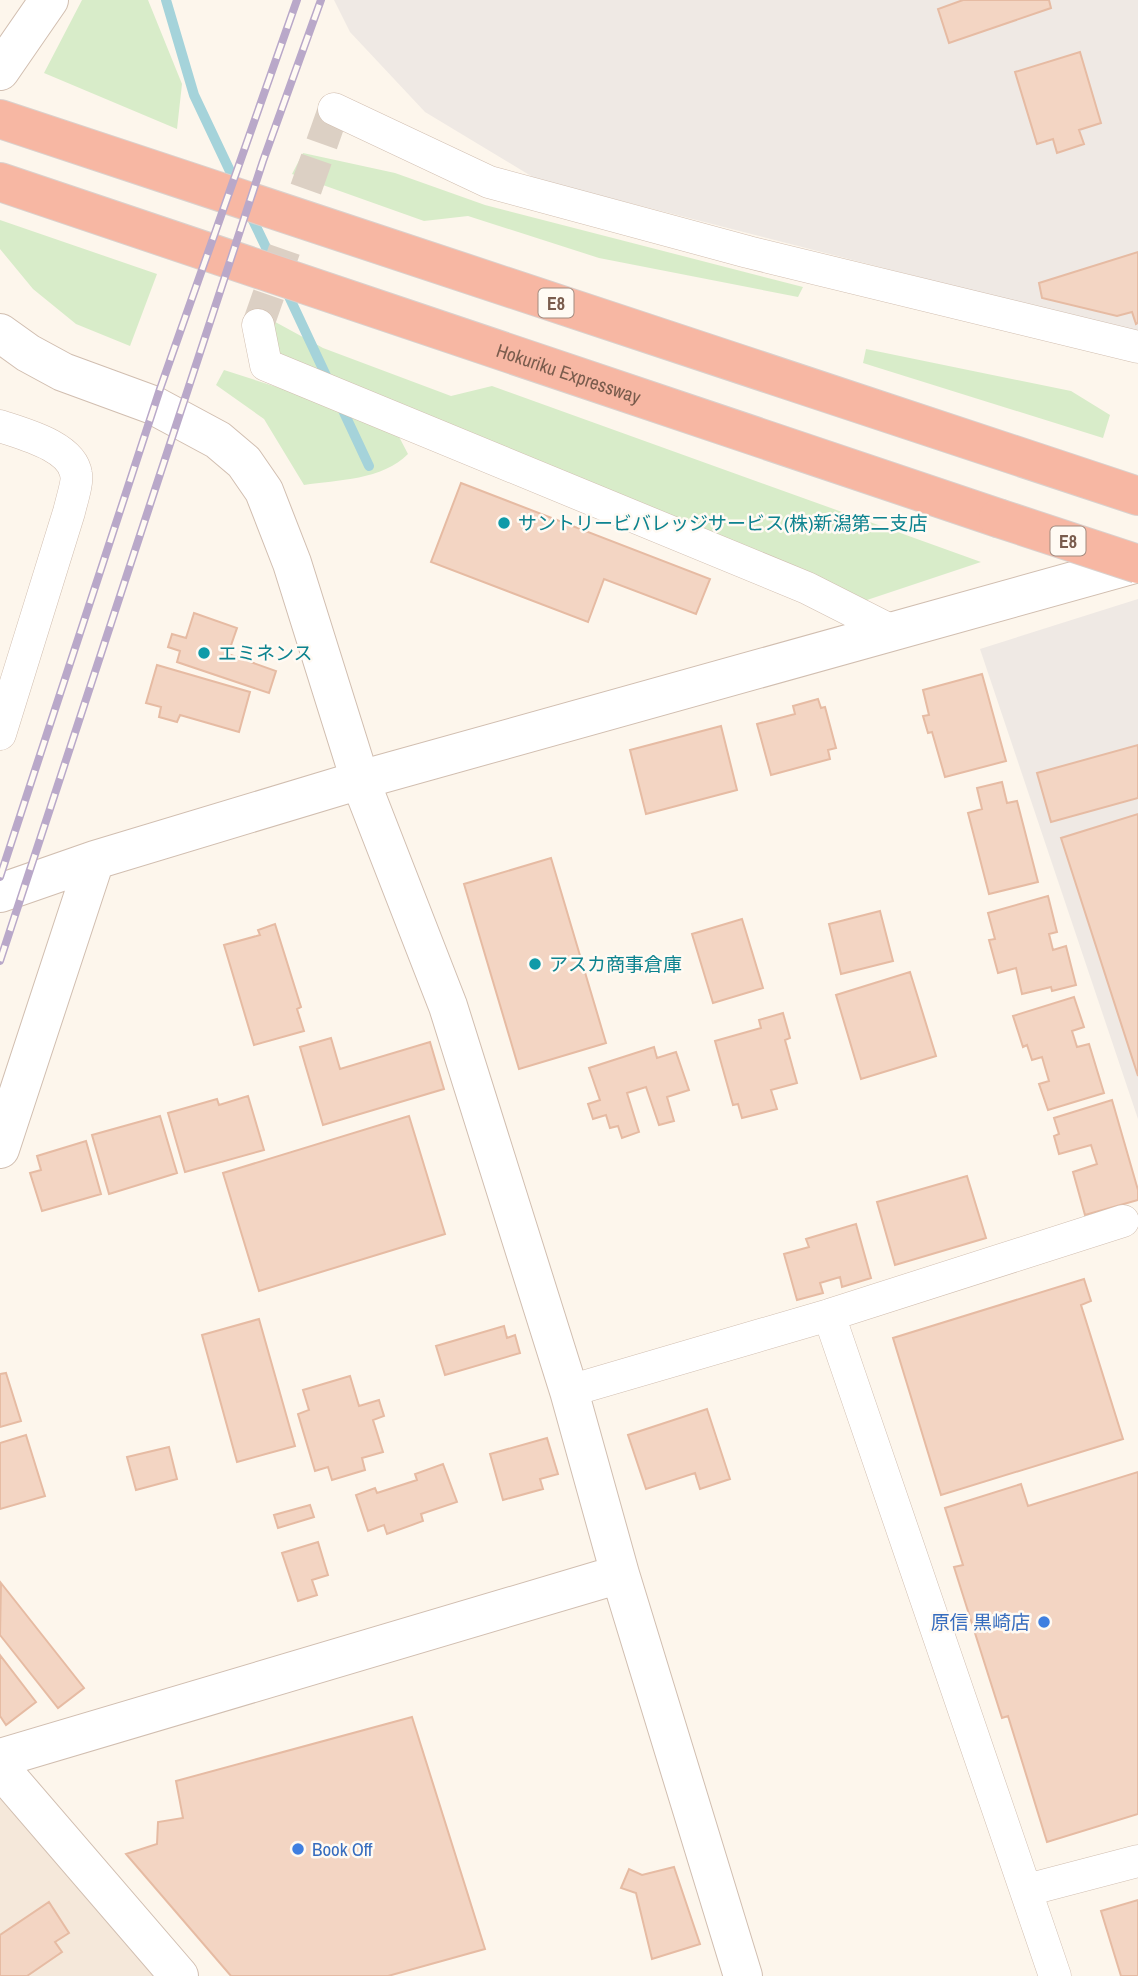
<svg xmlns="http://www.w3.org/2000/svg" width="1138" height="1976" viewBox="0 0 1138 1976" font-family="'Archivo Narrow','Noto Sans JP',sans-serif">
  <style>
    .residential { fill: #f5e8da }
    .industrial { fill: #efe9e4 }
    .green { fill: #d8ecc9 }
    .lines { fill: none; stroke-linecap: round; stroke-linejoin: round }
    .stream { stroke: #a5d3da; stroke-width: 10 }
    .building { fill: #f3d5c3; stroke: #e6bba3; stroke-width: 2 }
    .minor-tunnel { stroke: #dcd0c4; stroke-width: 32; stroke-dasharray: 32 16; stroke-linecap: butt }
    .minor-casing { stroke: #d1beb0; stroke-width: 33 }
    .tertiary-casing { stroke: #d1beb0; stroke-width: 40 }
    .motorway-casing { stroke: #dad1cd; stroke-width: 40 }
    .minor { stroke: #fff; stroke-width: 32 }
    .tertiary { stroke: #fff; stroke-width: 38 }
    .motorway { stroke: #f7b7a3; stroke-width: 38 }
    .rail-casing { stroke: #b9a8c9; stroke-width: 8 }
    .rail { stroke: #fffaf3; stroke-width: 5; stroke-dasharray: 16; stroke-linecap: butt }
    .motorway-bridge-casing { stroke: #dad1cd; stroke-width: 40; stroke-linecap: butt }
    .motorway-bridge { stroke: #f7b7a3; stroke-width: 38 }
    .culture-dot { fill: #0f9aa8; stroke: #fffaf3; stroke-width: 2.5 }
    .shop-dot { fill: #3f7fe0; stroke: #fffaf3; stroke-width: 2.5 }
    .labels { text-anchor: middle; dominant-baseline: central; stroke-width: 5; stroke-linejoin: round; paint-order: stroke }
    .shield { fill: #fffaf3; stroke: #a28b7f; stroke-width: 2 }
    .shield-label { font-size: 18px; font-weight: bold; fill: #7a5c4d }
    .street-label { font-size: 19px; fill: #7a5c4d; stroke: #fffaf3 }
    .culture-label { font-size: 19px; fill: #0d838f; stroke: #fffaf3; text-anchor: start }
    .shop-label { font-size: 19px; fill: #366cbe; stroke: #fffaf3; text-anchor: end }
  </style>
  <rect width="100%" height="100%" fill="#fdf6ec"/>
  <path class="residential" d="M 0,1797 L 158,1976 L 0,1976 Z"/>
  <path class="industrial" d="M 334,0 L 1138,0 L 1138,333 L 536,179 L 425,112 L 350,32 Z
    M 1138,599 L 1138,1119 L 980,649 Z"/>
  <path class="green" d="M 82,0 L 148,0 L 182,84 L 177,129 L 44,73 Z
    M 303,153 L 395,173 L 485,205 L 803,287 L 798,297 L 599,258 L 468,216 L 424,221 L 292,174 Z
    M 0,220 L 157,274 L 130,346 L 76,324 L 33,289 L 0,249 Z
    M 268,318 L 323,348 L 451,396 L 492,386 L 981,562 L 864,601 L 279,362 Z
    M 866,349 L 1071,391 L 1110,415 L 1103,438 L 863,363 Z
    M 224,370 L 308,397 L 396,431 L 408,454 C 383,480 337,480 304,485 L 264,419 L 216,385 Z"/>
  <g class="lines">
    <path class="stream" d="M 166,0 L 194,95 L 238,188
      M 249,212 L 274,264
      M 285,288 L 330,384
      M 339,402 L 369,466"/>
  </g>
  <path class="building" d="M 963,0 L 1049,0 L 1051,8 L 949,43 L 938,9 Z
    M 1080,52 L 1101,123 L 1079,130 L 1084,144 L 1057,153 L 1053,139 L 1037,144 L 1015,72 Z
    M 1138,252 L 1138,323 L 1136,324 L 1132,312 L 1117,316 L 1042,298 L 1039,283 Z
    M 461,483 L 710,579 L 696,614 L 604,579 L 588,622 L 431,562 Z
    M 194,613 L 237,628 L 228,654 L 276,671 L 269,693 L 177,662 L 180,651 L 168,647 L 172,634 L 186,638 Z
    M 157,665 L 250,692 L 239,732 L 180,715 L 177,722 L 159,717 L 161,707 L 146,703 Z
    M 982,674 L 1006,761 L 945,777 L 932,732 L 928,733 L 923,716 L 929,715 L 923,690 Z
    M 818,699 L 821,708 L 825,707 L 836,748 L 828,750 L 830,759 L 771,775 L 757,724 L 795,714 L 793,706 Z
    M 721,726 L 737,790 L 646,814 L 630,750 Z
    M 1138,745 L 1138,798 L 1051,822 L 1037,773 Z
    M 1002,782 L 1007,803 L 1017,801 L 1038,882 L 989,894 L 968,813 L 982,809 L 977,788 Z
    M 1138,814 L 1138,1076 L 1061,838 Z
    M 551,858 L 606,1043 L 519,1069 L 464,884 Z
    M 1048,896 L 1057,932 L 1049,934 L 1053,950 L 1066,946 L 1076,985 L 1052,991 L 1051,987 L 1022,994 L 1016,968 L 998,973 L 989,940 L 995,939 L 988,913 Z
    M 880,911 L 893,961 L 841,974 L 829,924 Z
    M 742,919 L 763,988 L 713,1003 L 692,934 Z
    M 275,924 L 301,1007 L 297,1009 L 304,1031 L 254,1045 L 224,945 L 260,935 L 258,930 Z
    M 910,972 L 936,1056 L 861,1079 L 836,995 Z
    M 1074,997 L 1084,1027 L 1072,1031 L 1077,1047 L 1089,1044 L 1104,1093 L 1048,1110 L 1039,1084 L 1049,1081 L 1042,1057 L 1032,1060 L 1027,1045 L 1023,1047 L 1013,1016 Z
    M 783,1013 L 790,1038 L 785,1040 L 797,1083 L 771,1090 L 777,1109 L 742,1118 L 738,1104 L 733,1105 L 715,1041 L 761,1028 L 759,1020 Z
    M 331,1038 L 340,1069 L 430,1042 L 444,1089 L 323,1125 L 300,1047 Z
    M 654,1047 L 657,1058 L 676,1052 L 689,1090 L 667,1097 L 674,1121 L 659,1125 L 646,1087 L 627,1093 L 639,1132 L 622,1138 L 618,1126 L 610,1128 L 606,1115 L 593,1119 L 588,1104 L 600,1100 L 589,1068 Z
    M 248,1096 L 264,1150 L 185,1172 L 168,1113 L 217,1099 L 219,1105 Z
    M 1112,1100 L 1138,1190 L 1138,1200 L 1085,1215 L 1073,1172 L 1097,1164 L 1091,1145 L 1059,1154 L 1054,1136 L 1059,1134 L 1054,1118 Z
    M 160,1116 L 177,1173 L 109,1194 L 92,1135 Z
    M 409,1116 L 445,1234 L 259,1291 L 223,1173 Z
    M 86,1141 L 101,1194 L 42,1211 L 30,1173 L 41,1170 L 37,1156 Z
    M 967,1176 L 986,1238 L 895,1265 L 877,1202 Z
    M 856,1224 L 871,1278 L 842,1287 L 840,1277 L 820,1283 L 823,1293 L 797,1300 L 784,1254 L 809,1247 L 806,1239 Z
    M 1084,1279 L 1091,1301 L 1081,1305 L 1123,1439 L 941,1495 L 893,1338 Z
    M 259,1319 L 295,1446 L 237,1462 L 202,1335 Z
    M 504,1326 L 507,1338 L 515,1335 L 520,1353 L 445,1375 L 436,1346 Z
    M 6,1373 L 21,1421 L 0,1427 L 0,1374 Z
    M 350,1376 L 359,1406 L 379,1400 L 384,1416 L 373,1420 L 383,1452 L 362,1458 L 365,1470 L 332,1480 L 328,1467 L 315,1471 L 298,1414 L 309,1410 L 303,1390 Z
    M 707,1409 L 730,1479 L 700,1489 L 695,1473 L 646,1489 L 628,1435 Z
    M 26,1435 L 45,1496 L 0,1509 L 0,1443 Z
    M 547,1438 L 558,1474 L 540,1479 L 543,1489 L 503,1500 L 490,1454 Z
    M 169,1447 L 177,1479 L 136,1490 L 127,1457 Z
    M 443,1464 L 457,1502 L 421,1514 L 423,1521 L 387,1534 L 384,1525 L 368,1531 L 356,1495 L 375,1488 L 377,1493 L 417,1480 L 415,1474 Z
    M 1138,1472 L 1138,1814 L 1047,1842 L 1008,1716 L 1002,1718 L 954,1567 L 963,1565 L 945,1508 L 1021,1484 L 1028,1506 Z
    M 310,1505 L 314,1517 L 278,1528 L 274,1515 Z
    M 318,1542 L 328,1575 L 312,1580 L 317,1595 L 298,1601 L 282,1553 Z
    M 1,1583 L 84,1688 L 58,1708 L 0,1635 Z
    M 0,1655 L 36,1702 L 6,1725 L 0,1716 Z
    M 412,1717 L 485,1949 L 388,1976 L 231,1976 L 126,1854 L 157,1844 L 158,1822 L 183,1818 L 176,1781 Z
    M 674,1867 L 700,1944 L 652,1959 L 636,1893 L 621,1888 L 629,1869 L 642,1875 Z
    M 1138,1900 L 1138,1976 L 1121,1976 L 1101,1911 Z
    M 49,1902 L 69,1933 L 55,1942 L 62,1952 L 27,1976 L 0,1976 L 0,1935 Z"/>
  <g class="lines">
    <path class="minor-tunnel" d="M 258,325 L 334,109"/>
    <defs>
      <path id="minor" d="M 334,109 L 489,182 L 748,252 L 1138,347
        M 258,325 L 266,365 L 807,588 L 890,630
        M 0,426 C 23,434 72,446 76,474 C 78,482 71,503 69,512 L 0,734
        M 829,1315 L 1055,1976
        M 569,1391 L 829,1315 L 1123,1221
        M 1027,1890 L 1138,1861"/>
      <path id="tertiary" d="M 0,71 L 49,0
        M 0,333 L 28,353 L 63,372 L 153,405 L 218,440 L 244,462 L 264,491 L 292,563 L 360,780 L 448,1006 L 569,1391 L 620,1574 L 743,1976
        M 0,893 L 95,860 L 360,780 L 1138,563
        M 0,1149 L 95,860
        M 0,1758 L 620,1574
        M 0,1768 L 179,1976"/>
      <g id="motorway">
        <path d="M 0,119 L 1138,496"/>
        <path id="s1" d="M 0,182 L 998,518"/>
      </g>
    </defs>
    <use href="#minor" class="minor-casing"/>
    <use href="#tertiary" class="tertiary-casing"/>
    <use href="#motorway" class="motorway-casing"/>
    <use href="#minor" class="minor"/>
    <use href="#tertiary" class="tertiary"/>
    <use href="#motorway" class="motorway"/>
    <defs>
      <path id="rail" d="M 0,877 L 160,389 L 297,0
        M 0,961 L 263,161 L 321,0"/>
    </defs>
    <use href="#rail" class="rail-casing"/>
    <use href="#rail" class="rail"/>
    <defs>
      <path id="motorway-bridge" d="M 998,518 L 1138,564"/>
    </defs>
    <use href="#motorway-bridge" class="motorway-bridge-casing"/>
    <use href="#motorway-bridge" class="motorway-bridge"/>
  </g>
  <g class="culture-dot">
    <circle cx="504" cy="523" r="7"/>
    <circle cx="204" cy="653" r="7"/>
    <circle cx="535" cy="964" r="7"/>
  </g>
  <g class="shop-dot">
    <circle cx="1044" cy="1622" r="7"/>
    <circle cx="298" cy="1849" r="7"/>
  </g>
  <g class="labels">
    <g class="shield">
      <rect x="538.5" y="288.5" width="35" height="29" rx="5"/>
      <rect x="1050.5" y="526.5" width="35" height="29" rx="5"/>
    </g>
    <g class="shield-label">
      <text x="556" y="303">E8</text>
      <text x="1068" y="541">E8</text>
    </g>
    <g class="street-label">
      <text stroke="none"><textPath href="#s1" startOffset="600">Hokuriku Expressway</textPath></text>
    </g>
    <g class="culture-label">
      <text x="518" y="523">サントリービバレッジサービス(株)新潟第二支店</text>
      <text x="218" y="653">エミネンス</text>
      <text x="549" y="964">アスカ商事倉庫</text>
    </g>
    <g class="shop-label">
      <text x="1030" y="1622">原信 黒崎店</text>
      <text x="312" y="1849" text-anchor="start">Book Off</text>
    </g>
  </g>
</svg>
